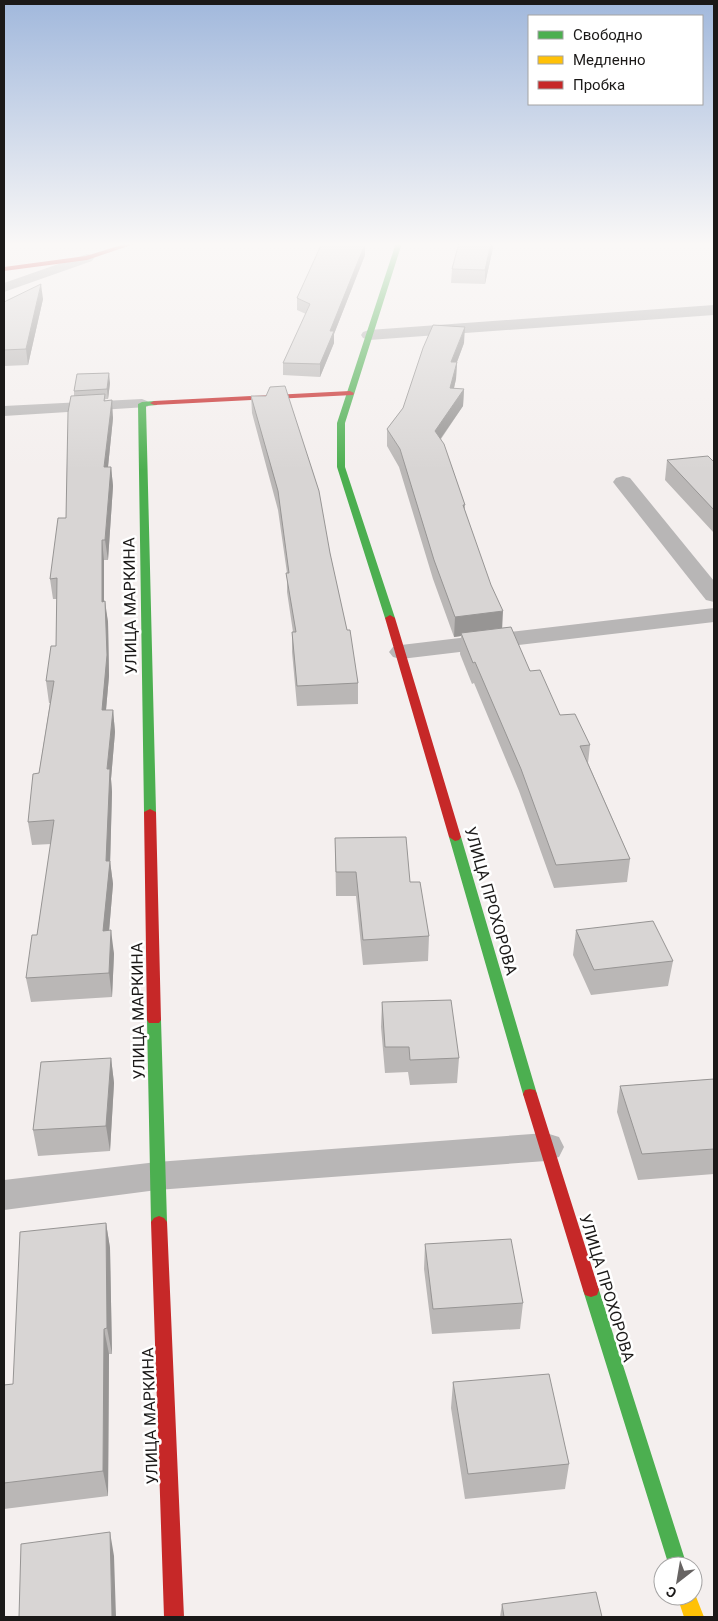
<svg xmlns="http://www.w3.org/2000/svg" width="718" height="1621" viewBox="0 0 718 1621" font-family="Roboto,sans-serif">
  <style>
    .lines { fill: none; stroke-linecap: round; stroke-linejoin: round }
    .lane { fill: #b8b6b6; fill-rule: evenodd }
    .street { fill: #b8b6b6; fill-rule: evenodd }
    .fast { fill: #4caf50; fill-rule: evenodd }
    .slow { fill: #ffc107; fill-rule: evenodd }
    .jam { fill: #c62828; fill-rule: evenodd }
    .wall { fill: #bab7b6 }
    .shaded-wall { fill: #979594 }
    .building { fill: #d8d5d4; stroke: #979594 }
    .labels { text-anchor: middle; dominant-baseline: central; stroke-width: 5; stroke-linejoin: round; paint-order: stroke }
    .street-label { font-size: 16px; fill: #1b1918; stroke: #fff }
  </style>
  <rect width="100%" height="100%" fill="#f4efee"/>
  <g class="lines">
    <path class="lane" d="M 142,399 L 147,401 L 150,404 L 147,407 L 4,416 L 4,406 Z"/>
    <path class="street" d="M 87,254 L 92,255 L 94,258 L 92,261 L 4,292 L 4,283 Z
      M 714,305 L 714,315 L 369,340 L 363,338 L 361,335 L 363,332 L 369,330 Z
      M 623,476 L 630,478 L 714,581 L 714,602 L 706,600 L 616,486 L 613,482 L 616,478 Z
      M 714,608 L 714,622 L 401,659 L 393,657 L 389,652 L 393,647 L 401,645 Z
      M 546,1133 L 559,1137 L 564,1147 L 559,1157 L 546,1161 L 157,1190 L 4,1210 L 4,1180 L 157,1162 Z"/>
    <path class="fast" d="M 396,243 L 402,243 L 345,423 L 345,467 L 395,618 L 390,621 L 385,618 L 337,467 L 337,423 Z
      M 154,401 L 157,401 L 157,405 L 146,406 L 156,812 L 150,815 L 144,812 L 138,404 L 142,402 Z
      M 455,833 L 461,837 L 537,1094 L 535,1098 L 530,1099 L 525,1098 L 523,1094 L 449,837 Z
      M 154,1015 L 159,1017 L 161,1020 L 167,1222 L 164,1226 L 159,1228 L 154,1226 L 151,1222 L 147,1020 L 149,1017 Z
      M 591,1283 L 597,1285 L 599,1290 L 687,1566 L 669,1566 L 583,1290 L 585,1285 Z"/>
    <path class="slow" d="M 693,1589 L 704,1617 L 684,1617 L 677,1596 L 693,1596 Z"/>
    <path class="jam" d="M 128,243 L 137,243 L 87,260 L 4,271 L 4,267 L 86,256 Z
      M 350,391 L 354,393 L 353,395 L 154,405 L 150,403 L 154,401 Z
      M 390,615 L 395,618 L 461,837 L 459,840 L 455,841 L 449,837 L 385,618 Z
      M 150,809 L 156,812 L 161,1020 L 159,1023 L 149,1023 L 147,1020 L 144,812 Z
      M 530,1089 L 535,1090 L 537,1094 L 599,1290 L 597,1295 L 591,1297 L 585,1295 L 583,1290 L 523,1094 L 525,1090 Z
      M 159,1216 L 164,1218 L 167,1222 L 184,1617 L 164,1617 L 151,1222 L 154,1218 Z"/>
  </g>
  <path class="wall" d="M 322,243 L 367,243 L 365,247 L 365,255 L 334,334 L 334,343 L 320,377 L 283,375 L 283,363 L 306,314 L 297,310 L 297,298 Z
    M 459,243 L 494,243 L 485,284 L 451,283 L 452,269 Z
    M 43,299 L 28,365 L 4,366 L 4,302 Z
    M 464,343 L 457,362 L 456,379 L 454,388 L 464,389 L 463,406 L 441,439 L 465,505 L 465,511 L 502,628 L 560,715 L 590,745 L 588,763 L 630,859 L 627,882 L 554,888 L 519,791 L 474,683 L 472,684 L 460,654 L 461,636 L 454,637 L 433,579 L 399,467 L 387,446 L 387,429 L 403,408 Z
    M 110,383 L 108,399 L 105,399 L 113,418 L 108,467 L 111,467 L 113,486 L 108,560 L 104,560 L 104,601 L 108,622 L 109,676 L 106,710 L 113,710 L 115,732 L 111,779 L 112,792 L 110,861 L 113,884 L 109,931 L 114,954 L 112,997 L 31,1002 L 26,978 L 37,935 L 51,844 L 32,845 L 28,822 L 39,773 L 50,703 L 49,703 L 46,681 L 56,646 L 57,599 L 53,599 L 50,579 L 66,518 L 74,396 L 74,391 Z
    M 251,396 L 330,553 L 358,683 L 358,704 L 297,706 L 292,652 L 292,632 L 293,632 L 287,592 L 287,573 L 278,510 L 252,413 Z
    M 667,460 L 714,462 L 714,533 L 665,480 Z
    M 335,838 L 410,882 L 429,936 L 428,961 L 363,965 L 356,896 L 336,896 Z
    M 576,930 L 673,961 L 668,986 L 591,995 L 573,955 Z
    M 382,1002 L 459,1058 L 457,1083 L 410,1085 L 408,1072 L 385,1073 L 381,1027 Z
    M 111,1058 L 114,1083 L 110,1151 L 38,1156 L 33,1130 Z
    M 714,1079 L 714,1174 L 638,1180 L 617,1112 L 620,1086 Z
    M 106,1223 L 110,1248 L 112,1354 L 109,1354 L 108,1496 L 4,1509 L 4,1385 L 13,1384 Z
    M 425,1244 L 523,1303 L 520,1329 L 432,1334 L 424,1269 Z
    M 453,1382 L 569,1464 L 565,1489 L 465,1499 L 451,1408 Z
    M 502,1604 L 602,1617 L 500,1617 Z"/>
  <path class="shaded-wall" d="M 362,243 L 367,243 L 365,247 L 365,255 L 334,334 L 334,343 L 320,377 L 320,364 L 330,331 Z
    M 491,243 L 494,243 L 485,284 L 485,270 Z
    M 41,284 L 43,299 L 28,365 L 26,349 Z
    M 465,327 L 464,343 L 451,378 L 451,362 Z
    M 457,362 L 456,379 L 450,405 L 450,388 Z
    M 109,373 L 110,383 L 108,399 L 107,389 Z
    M 464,389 L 463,406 L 434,448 L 435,431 Z
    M 112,400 L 113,418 L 106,486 L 104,467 Z
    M 111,467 L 113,486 L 108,560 L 105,540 Z
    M 102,540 L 104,560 L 104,622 L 102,602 Z
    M 105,601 L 108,622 L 109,676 L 104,732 L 102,710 Z
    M 503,611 L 502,631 L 461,633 L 461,636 L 454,637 L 455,617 Z
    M 113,710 L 115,732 L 111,779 L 112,792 L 110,868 L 110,861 L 113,884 L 107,955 L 103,931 L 107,769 Z
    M 111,930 L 114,954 L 112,997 L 109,973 Z
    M 111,1058 L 114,1083 L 110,1151 L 106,1126 Z
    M 106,1223 L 110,1248 L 112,1354 L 107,1328 Z
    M 104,1329 L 109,1354 L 108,1496 L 103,1471 Z
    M 110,1532 L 114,1556 L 116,1617 L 112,1617 Z"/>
  <path class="building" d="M 322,243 L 362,243 L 365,244 L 330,331 L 334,331 L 320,364 L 283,363 L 310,304 L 297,298 Z
    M 459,243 L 491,243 L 485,270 L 452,269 Z
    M 41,284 L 26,349 L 4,350 L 4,302 Z
    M 433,325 L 465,327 L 451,362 L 457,362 L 450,388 L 464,389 L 435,431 L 444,444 L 465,505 L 463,505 L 491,585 L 503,611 L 455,617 L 434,560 L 400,449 L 387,429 L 403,408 L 423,348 Z
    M 109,373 L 107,389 L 74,391 L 77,374 Z
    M 285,386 L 319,491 L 330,553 L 347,630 L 350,630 L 358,683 L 297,686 L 292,632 L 296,632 L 286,573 L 289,573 L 278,491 L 251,396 L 266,396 L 270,387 Z
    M 105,394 L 104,401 L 112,400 L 104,467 L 111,467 L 105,540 L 102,540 L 102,602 L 105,601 L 107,655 L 102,710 L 113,710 L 107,769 L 110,769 L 106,861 L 110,861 L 103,931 L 111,930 L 109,973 L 26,978 L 32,935 L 37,935 L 54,820 L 28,822 L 33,774 L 39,773 L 54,681 L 46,681 L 51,646 L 56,646 L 57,578 L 50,579 L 58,518 L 66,518 L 68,412 L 71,396 Z
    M 708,456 L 714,462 L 714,510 L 667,460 Z
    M 511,627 L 530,671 L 540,670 L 560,715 L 575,714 L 590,745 L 580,746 L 630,859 L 556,865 L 521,769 L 475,662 L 473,663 L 461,633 Z
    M 406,837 L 410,882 L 420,882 L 429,936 L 363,940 L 356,872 L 336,872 L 335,838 Z
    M 653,921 L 673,961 L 594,970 L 576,930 Z
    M 451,1000 L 459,1058 L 410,1060 L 409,1047 L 385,1047 L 382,1002 Z
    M 111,1058 L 106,1126 L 33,1130 L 41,1062 Z
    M 714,1079 L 714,1149 L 642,1154 L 620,1086 Z
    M 106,1223 L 107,1328 L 104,1329 L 103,1471 L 4,1483 L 4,1385 L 13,1384 L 20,1232 Z
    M 511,1239 L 523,1303 L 433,1309 L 425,1244 Z
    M 549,1374 L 569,1464 L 468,1474 L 453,1382 Z
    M 110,1532 L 112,1617 L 19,1617 L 21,1544 Z
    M 596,1592 L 602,1617 L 504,1617 L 502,1604 Z"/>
  <linearGradient id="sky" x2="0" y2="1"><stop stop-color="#a1b8dc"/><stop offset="0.52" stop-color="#faf8f7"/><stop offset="1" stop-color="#faf8f7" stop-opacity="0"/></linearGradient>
  <rect width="718" height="470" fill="url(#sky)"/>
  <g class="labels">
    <g class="street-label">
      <text transform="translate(130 606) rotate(-91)">УЛИЦА МАРКИНА</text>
      <text transform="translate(491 901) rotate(74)">УЛИЦА ПРОХОРОВА</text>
      <text transform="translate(138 1011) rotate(-91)">УЛИЦА МАРКИНА</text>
      <text transform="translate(607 1288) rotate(73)">УЛИЦА ПРОХОРОВА</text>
      <text transform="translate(150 1416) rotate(-92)">УЛИЦА МАРКИНА</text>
    </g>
  </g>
  <rect width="718" height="1621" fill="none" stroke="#1b1918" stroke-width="10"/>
  <rect x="528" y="15" width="175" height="90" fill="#ffffff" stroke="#a4a3a3"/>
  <rect x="538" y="31" width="25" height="8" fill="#4caf50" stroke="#a4a3a3"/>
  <text x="573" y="40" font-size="15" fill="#1b1918">Свободно</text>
  <rect x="538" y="56" width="25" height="8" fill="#ffc107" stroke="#a4a3a3"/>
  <text x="573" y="65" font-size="15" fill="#1b1918">Медленно</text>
  <rect x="538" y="81" width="25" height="8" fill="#c62828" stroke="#a4a3a3"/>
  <text x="573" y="90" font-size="15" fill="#1b1918">Пробка</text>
  <g transform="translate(678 1581) rotate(211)"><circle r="24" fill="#ffffff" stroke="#a4a3a3"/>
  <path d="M0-4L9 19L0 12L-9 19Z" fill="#676463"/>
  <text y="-8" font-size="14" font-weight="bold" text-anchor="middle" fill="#1b1918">С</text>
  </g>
</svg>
